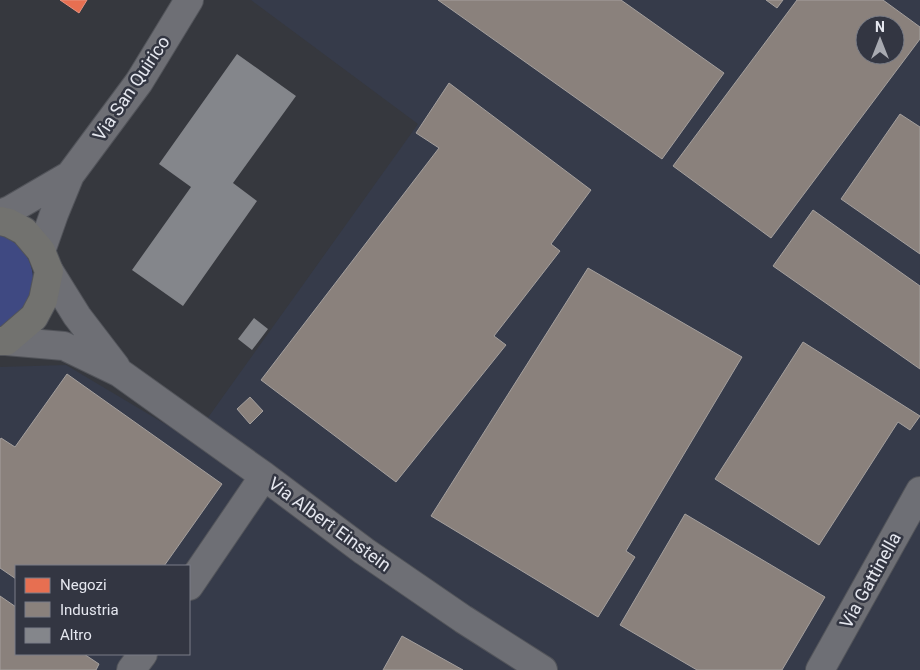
<svg xmlns="http://www.w3.org/2000/svg" width="920" height="670" viewBox="0 0 920 670" font-family="Roboto,sans-serif">
  <style>
    .built { fill: #363b4a; fill-rule: evenodd }
    .green { fill: #3f4982 }
    .shops { fill: #e76f51; stroke: #e69380 }
    .industry { fill: #8a817c; stroke: #a5a09e; fill-rule: evenodd }
    .building { fill: #84868b }
    .lines { fill: none; stroke-linecap: round; stroke-linejoin: round }
    .minor-casing { stroke: #52545a; stroke-width: 30 }
    .major-casing { stroke: #52545a; stroke-width: 30 }
    .minor { stroke: #6e6f75; stroke-width: 28 }
    .major { stroke: #72726f; stroke-width: 28 }
    .labels { text-anchor: middle; dominant-baseline: central; stroke-width: 5; stroke-linejoin: round; paint-order: stroke }
    .street-label { font-size: 18px; fill: #e5e7ef; stroke: #333642 }
  </style>
  <rect width="100%" height="100%" fill="#36383e"/>
  <path class="built" d="M 251,0 L 920,0 L 920,670 L 0,670 L 0,367 L 66,365 L 192,440 L 418,124 ZM 865,25 L 895,25 L 895,55 L 865,55 ZM 16,566 L 189,566 L 189,654 L 16,654 Z"/>
  <path class="green" d="M 0,235 C 45,251 43,310 0,327 Z"/>
  <path class="shops" d="M 60,0 L 87,0 L 79,13 Z"/>
  <path class="industry" d="M 438,0 L 621,0 L 724,73 L 662,159 Z
    M 766,0 L 783,0 L 777,8 Z
    M 797,0 L 883,0 L 920,27 L 920,39 L 771,238 L 673,166 ZM 865,25 L 895,25 L 895,55 L 865,55 Z
    M 449,83 L 591,190 L 551,244 L 560,251 L 494,336 L 506,345 L 396,482 L 261,380 L 439,148 L 416,133 Z
    M 900,114 L 920,127 L 920,254 L 841,199 Z
    M 813,210 L 920,286 L 920,369 L 773,266 Z
    M 588,268 L 742,357 L 626,551 L 635,557 L 598,617 L 431,516 Z
    M 803,342 L 920,416 L 910,430 L 898,422 L 819,545 L 715,479 Z
    M 67,374 L 222,484 L 164,566 L 16,566 L 16,579 L 0,568 L 0,440 L 1,438 L 15,447 Z
    M 250,397 L 263,411 L 250,424 L 237,409 Z
    M 685,514 L 825,597 L 782,670 L 697,670 L 620,625 Z
    M 0,596 L 16,607 L 16,654 L 84,654 L 99,664 L 96,670 L 0,670 Z
    M 402,636 L 463,670 L 383,670 Z"/>
  <path class="building" d="M 237,54 L 296,96 L 233,183 L 257,201 L 183,306 L 132,270 L 191,187 L 159,164 Z
    M 254,318 L 268,329 L 252,350 L 238,339 Z"/>
  <g class="lines">
    <defs>
      <path id="minor" d="M 0,214 L 10,210 L 70,175
        M 41,251 L 54,214 L 70,175 L 139,82 L 189,0
        M 49,271 L 77,316 L 116,367
        M 6,341 L 64,346 L 120,373 L 264,476 L 364,551 L 463,619 L 543,670
        M 189,586 L 264,476
        M 131,670 L 143,654
        M 820,670 L 920,491"/>
      <path id="major" d="M 0,221 L 9,223 L 24,231 L 41,251 L 49,271 L 43,300 L 34,317 L 6,341 L 0,341"/>
    </defs>
    <use href="#minor" class="minor-casing"/>
    <use href="#major" class="major-casing"/>
    <use href="#minor" class="minor"/>
    <use href="#major" class="major"/>
  </g>
  <g class="labels">
    <g class="street-label">
      <text transform="translate(131 88) rotate(-56)">Via San Quirico</text>
      <text transform="translate(330 524) rotate(36)">Via Albert Einstein</text>
      <text transform="translate(870 580) rotate(-61)">Via Gattinella</text>
    </g>
  </g>
  <rect x="15" y="565" width="175" height="90" fill="#333642" stroke="#7a7d87"/>
  <rect x="25" y="578" width="25" height="15" fill="#e76f51" stroke="#7a7d87"/>
  <text x="60" y="590" font-size="15" fill="#e5e7ef">Negozi</text>
  <rect x="25" y="602" width="25" height="15" fill="#8a817c" stroke="#7a7d87"/>
  <text x="60" y="615" font-size="15" fill="#e5e7ef">Industria</text>
  <rect x="25" y="628" width="25" height="15" fill="#84868b" stroke="#7a7d87"/>
  <text x="60" y="640" font-size="15" fill="#e5e7ef">Altro</text>
  <g transform="translate(880 40)"><circle r="24" fill="#333642" stroke="#7a7d87"/>
  <path d="M0-4L9 19L0 12L-9 19Z" fill="#a8aab1"/>
  <text y="-8" font-size="14" font-weight="bold" text-anchor="middle" fill="#e5e7ef">N</text>
  </g>
</svg>
